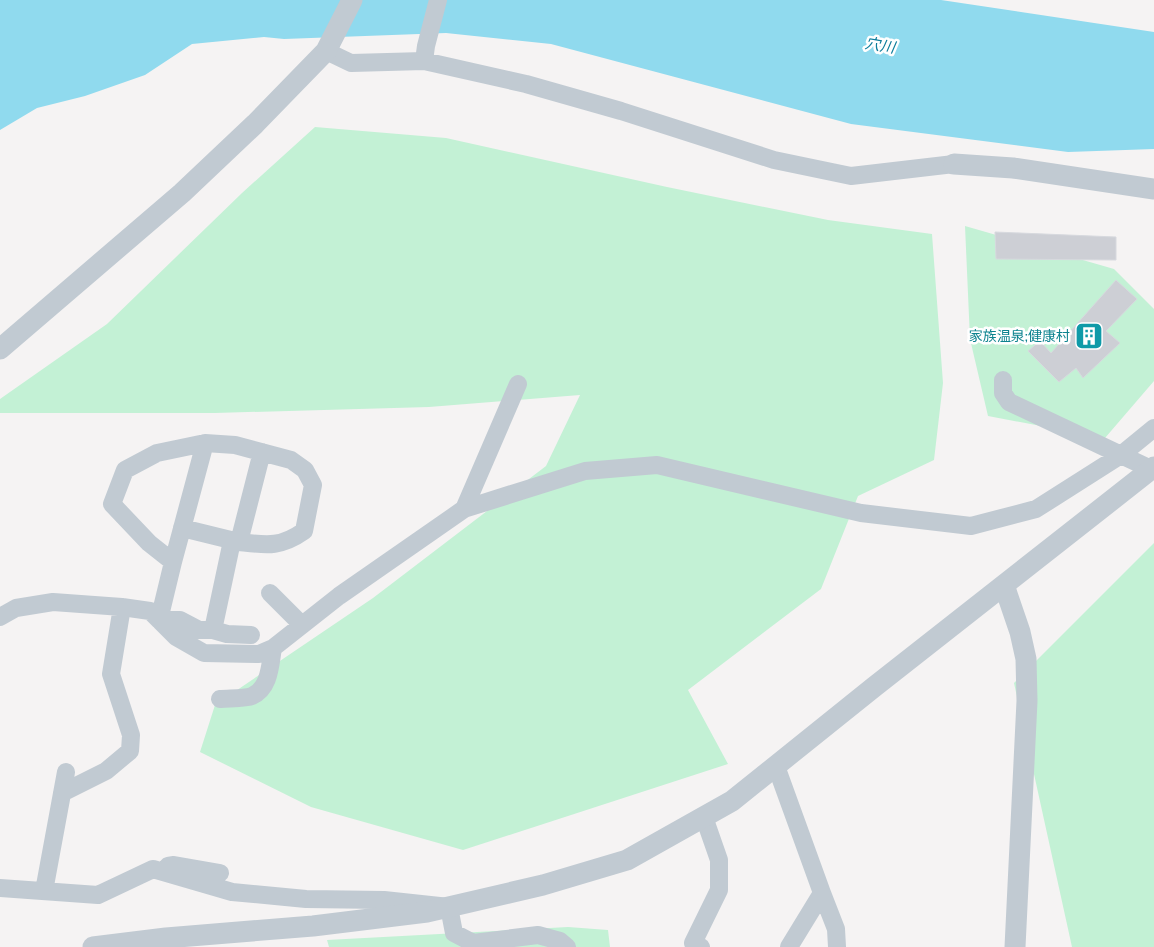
<svg xmlns="http://www.w3.org/2000/svg" width="1154" height="947" viewBox="0 0 1154 947" font-family="Mulish,'Noto Sans JP',sans-serif">
  <style>
    .green { fill: #c3f1d5 }
    .water { fill: #90daee }
    .building { fill: #cdcfd5; stroke: #d7d9de }
    .lines { fill: none; stroke-linecap: round; stroke-linejoin: round }
    .minor { stroke: #c1cad2; stroke-width: 18 }
    .tertiary { stroke: #c1cad2; stroke-width: 21 }
    .labels { text-anchor: middle; dominant-baseline: central; stroke-width: 5; stroke-linejoin: round; paint-order: stroke }
    .culture-label { font-size: 14px; fill: #0d838f; stroke: #fff; text-anchor: end }
    .water-label { font-size: 15px; font-style: italic; fill: #0c7c9b; stroke: #fff }
  </style>
  <rect width="100%" height="100%" fill="#f5f3f3"/>
  <path class="green" d="M 315,127 L 446,138 L 667,187 L 828,220 L 932,234 L 943,383 L 934,460 L 858,496 L 821,589 L 688,690 L 728,764 L 463,850 L 311,807 L 200,752 L 215,705 L 373,598 L 546,466 L 580,395 L 429,407 L 215,413 L 0,413 L 0,399 L 107,324 L 242,193 Z
    M 965,226 L 1114,269 L 1154,309 L 1154,381 L 1105,438 L 988,416 L 970,339 Z
    M 1154,543 L 1154,947 L 1072,947 L 1014,683 Z
    M 568,927 L 608,930 L 610,947 L 329,947 L 327,940 Z"/>
  <path class="water" d="M 0,0 L 941,0 L 1154,32 L 1154,149 L 1068,152 L 851,124 L 551,44 L 446,33 L 284,39 L 264,37 L 192,44 L 145,75 L 85,96 L 37,108 L 0,130 Z"/>
  <path class="building" d="M 995,232 L 1116,237 L 1116,260 L 996,259 Z
    M 1116,280 L 1137,299 L 1106,331 L 1120,343 L 1083,378 L 1076,368 L 1059,382 L 1028,351 L 1040,341 L 1051,353 Z"/>
  <g class="lines">
    <path class="minor" d="M 326,51 L 351,63 L 424,61 L 526,84 L 621,111 L 774,160 L 851,176 L 954,164
      M 424,61 L 426,46 L 438,0
      M 1003,380 L 1003,393 L 1009,402 L 1121,455 L 1154,428
      M 205,443 L 235,445 L 291,460 L 305,470 L 313,485 L 304,531 C 280,548 266,545 239,542 L 262,452
      M 464,509 L 518,384
      M 182,528 L 239,542
      M 232,541 L 213,630 L 227,634 L 251,635
      M 173,562 L 205,443 L 157,453 L 125,470 L 112,504 L 149,543 L 173,562 L 159,620 L 180,620 L 199,630 L 213,630
      M 270,593 L 302,625
      M 0,617 L 16,608 L 53,602 L 122,607 L 150,611 L 176,637 L 204,653 L 259,654 L 273,648 L 339,596 L 464,509 L 585,471 L 657,465 L 861,513 L 971,526 L 1036,509 L 1121,455 L 1151,469
      M 220,699 C 228,698 245,699 252,696 C 270,688 270,665 273,648
      M 776,766 L 822,893 L 789,947
      M 62,793 L 106,771 L 130,751 L 131,735 L 111,674 L 122,607
      M 168,866 L 174,865 L 220,873
      M 0,888 L 98,895 L 153,869 L 232,892 L 306,899 L 384,900 L 449,907 L 454,933 L 473,943 L 538,935 L 560,941 L 567,947
      M 44,891 L 66,772
      M 822,893 L 836,929 L 837,947
      M 701,947 L 693,943 L 719,890 L 719,860 L 704,817"/>
    <path class="tertiary" d="M 954,164 L 1013,168 L 1154,189
      M 0,349 L 182,193 L 255,124 L 326,51 L 352,0
      M 1004,585 L 1020,632 L 1026,659 L 1027,701 L 1015,947
      M 93,947 L 166,938 L 313,926 L 427,912 L 543,885 L 627,860 L 732,801 L 874,687 L 1154,467"/>
  </g>
  <defs>
    <symbol id="building-square" viewBox="-11 -11 22 22"><rect x="-9" y="-9" width="18" height="18" rx="4" fill="#0f9aa8" stroke="#fff"/><path d="M-4-6H4V6H1V3H-1V6H-4ZM-2.5-4.3h1.7v1.8h-1.7ZM.8-4.3h1.7v1.8H.8ZM-2.5-1h1.7V.8h-1.7ZM.8-1h1.7V.8H.8Z" fill="#fff"/></symbol>
  </defs>
  <g fill-rule="evenodd">
    <use href="#building-square" x="1073" y="320" width="32" height="32"/>
  </g>
  <g class="labels">
    <g class="culture-label">
      <text x="1070" y="336">家族温泉;健康村</text>
    </g>
    <g class="water-label">
      <text transform="translate(880 45) rotate(9)">穴川</text>
    </g>
  </g>
</svg>
